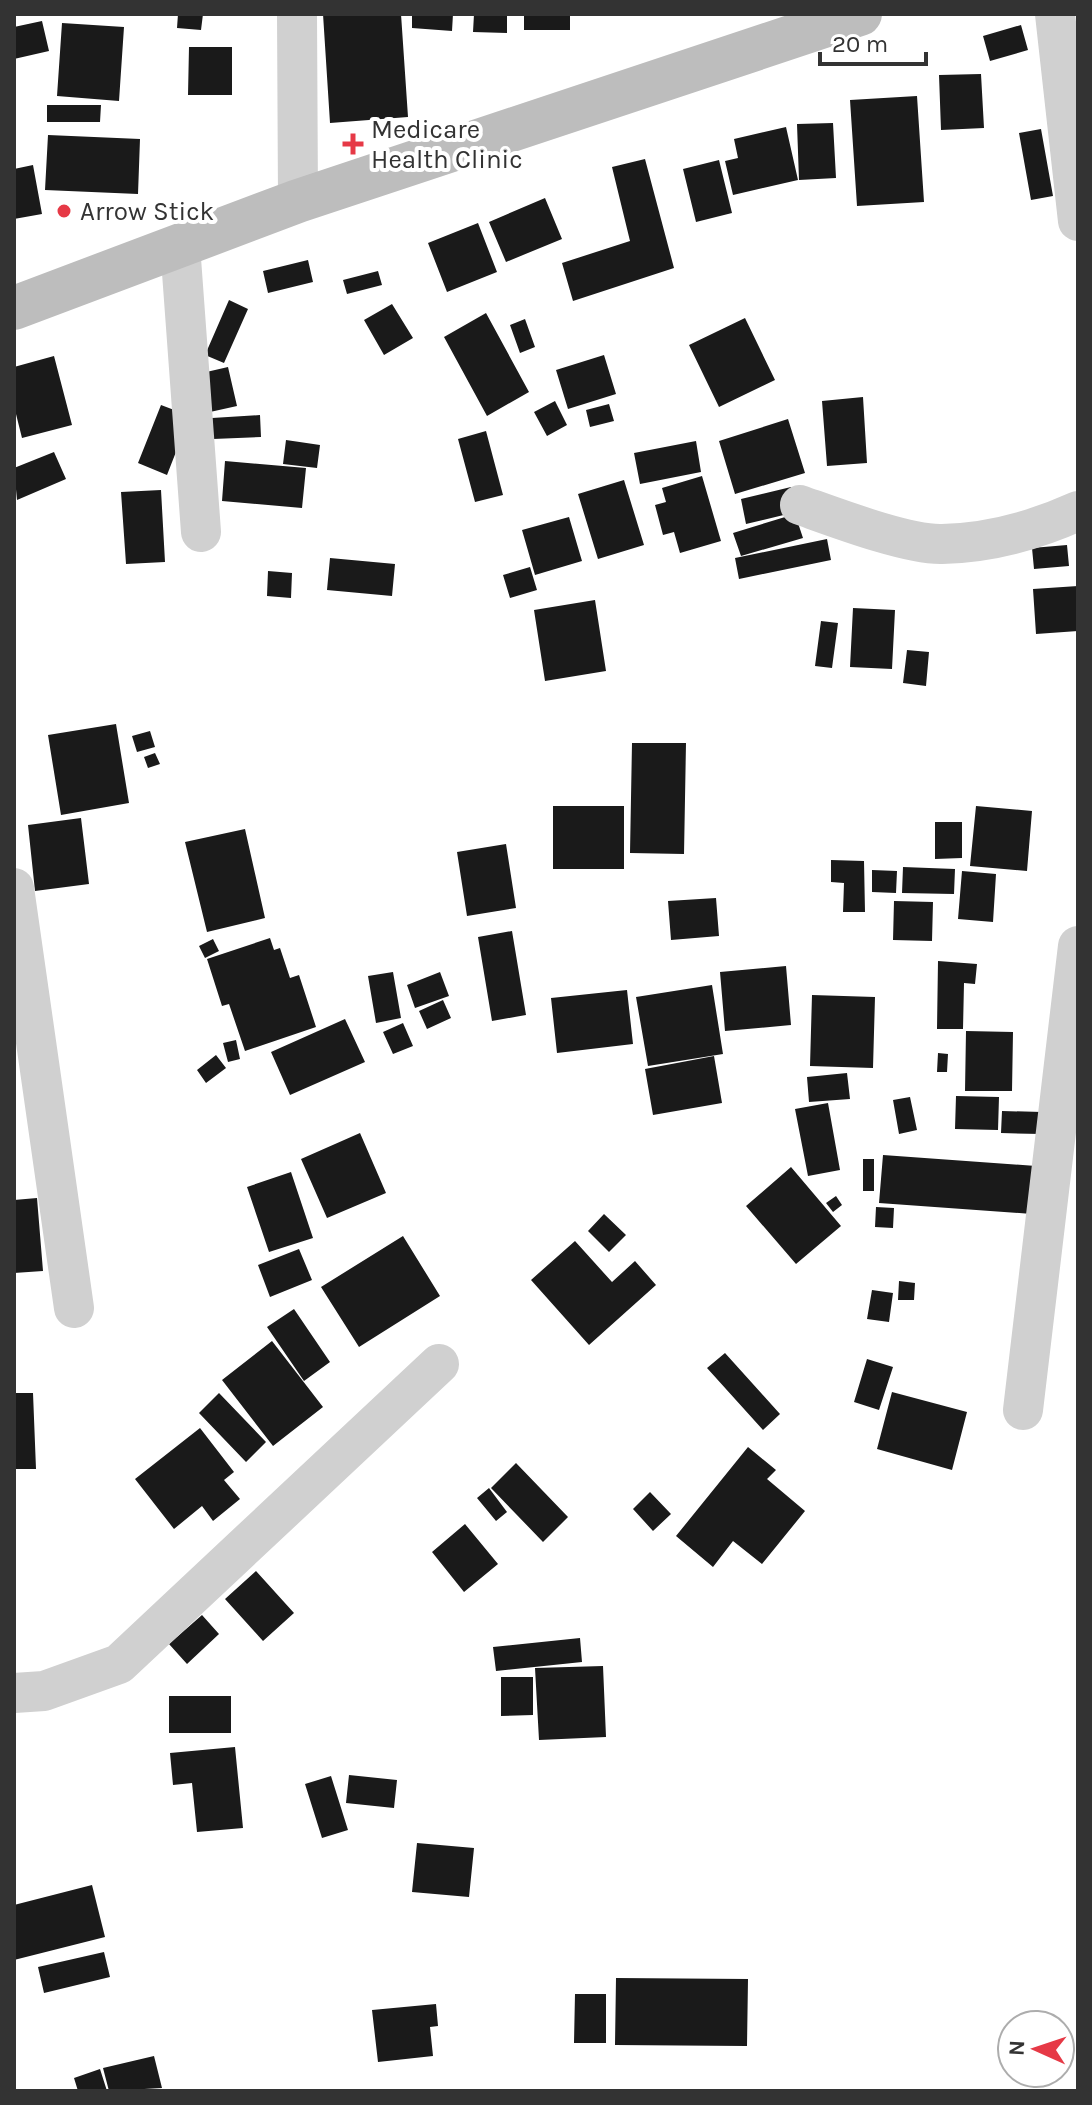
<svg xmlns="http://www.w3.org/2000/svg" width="1092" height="2105" viewBox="0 0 1092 2105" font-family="Karla,sans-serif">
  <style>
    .building { fill: #1a1a1a }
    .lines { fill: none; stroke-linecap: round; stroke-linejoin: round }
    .street { stroke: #d0d0d0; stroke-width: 40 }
    .secondary { stroke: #bdbdbd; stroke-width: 44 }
    .poi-dot { fill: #e63946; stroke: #fff; stroke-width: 3 }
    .labels { text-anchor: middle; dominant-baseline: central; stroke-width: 8; stroke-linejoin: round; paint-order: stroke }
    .poi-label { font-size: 26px; fill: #333; stroke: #fff; text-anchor: start }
  </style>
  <rect width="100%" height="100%" fill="#fff"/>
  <path class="building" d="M 178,14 L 203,14 L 201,30 L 177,28 Z
    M 323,14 L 401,14 L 408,117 L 330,123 Z
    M 412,14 L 453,14 L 452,31 L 412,28 Z
    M 474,14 L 507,14 L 507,33 L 473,32 Z
    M 524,14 L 570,14 L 570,30 L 524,30 Z
    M 42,21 L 49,51 L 14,59 L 14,27 Z
    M 62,23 L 124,27 L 119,101 L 57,96 Z
    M 1021,25 L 1028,50 L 990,61 L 983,36 Z
    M 189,47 L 232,47 L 232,95 L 188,95 Z
    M 981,74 L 984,128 L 941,130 L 939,75 Z
    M 917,96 L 924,202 L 857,206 L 850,100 Z
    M 47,105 L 101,105 L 100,122 L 47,122 Z
    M 833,123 L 836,178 L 799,180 L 797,124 Z
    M 786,127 L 798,180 L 733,195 L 725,161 L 738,158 L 734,139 Z
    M 1041,129 L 1053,196 L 1031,200 L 1019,133 Z
    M 48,135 L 140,139 L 138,194 L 45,190 Z
    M 645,159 L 674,268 L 573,301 L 562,263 L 630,241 L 612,167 Z
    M 719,160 L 732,213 L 696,222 L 683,169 Z
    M 33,165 L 42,214 L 14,219 L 14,169 Z
    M 545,198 L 562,239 L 506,262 L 489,222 Z
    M 478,223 L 497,272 L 447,292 L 428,243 Z
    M 308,260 L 313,282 L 268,293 L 263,271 Z
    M 378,271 L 382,285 L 347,294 L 343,280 Z
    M 229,300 L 248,309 L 224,363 L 205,355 Z
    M 392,304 L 413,338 L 384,355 L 364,320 Z
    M 486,313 L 529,392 L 487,416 L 444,337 Z
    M 745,318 L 775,380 L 719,407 L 689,345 Z
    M 525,319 L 535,347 L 520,353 L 510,325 Z
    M 604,355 L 616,394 L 568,409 L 556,370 Z
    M 54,356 L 72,425 L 22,438 L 14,406 L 14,367 Z
    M 228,367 L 237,406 L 210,412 L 202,373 Z
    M 863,397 L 867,463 L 827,466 L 822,401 Z
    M 555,401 L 567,425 L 547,436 L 534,412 Z
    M 609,404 L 614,421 L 590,427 L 586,410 Z
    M 161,405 L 190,416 L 167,475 L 138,463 Z
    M 260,415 L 261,437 L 213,439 L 212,418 Z
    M 788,419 L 805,473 L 735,494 L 719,441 Z
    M 486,431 L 503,495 L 475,502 L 458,439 Z
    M 286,440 L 320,445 L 317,468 L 283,464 Z
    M 696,441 L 701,472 L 640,484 L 634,453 Z
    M 54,452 L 66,479 L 17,500 L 14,468 Z
    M 225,461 L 306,468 L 302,508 L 222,501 Z
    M 702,476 L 721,541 L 680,553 L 674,532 L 663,535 L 655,505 L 666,502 L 662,488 Z
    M 624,480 L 644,545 L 598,559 L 578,494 Z
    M 791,487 L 796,512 L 746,524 L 741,499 Z
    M 161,490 L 165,562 L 126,564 L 121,492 Z
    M 795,514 L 803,538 L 741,556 L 733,533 Z
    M 569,517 L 582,561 L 535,575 L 522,530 Z
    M 827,539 L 831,560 L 739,579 L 735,558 Z
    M 1067,545 L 1069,566 L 1034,569 L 1032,548 Z
    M 330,558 L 395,564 L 392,596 L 327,590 Z
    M 530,567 L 537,590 L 510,598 L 503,575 Z
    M 268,571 L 292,573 L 291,598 L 267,596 Z
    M 1078,586 L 1078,631 L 1036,634 L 1033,589 Z
    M 595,600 L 606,671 L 545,681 L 534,610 Z
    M 853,608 L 895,610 L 892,669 L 850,667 Z
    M 821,621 L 838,623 L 832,668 L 815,666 Z
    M 907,650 L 929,652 L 926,686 L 903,683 Z
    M 116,724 L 129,803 L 61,815 L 48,735 Z
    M 150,731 L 155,747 L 137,752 L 132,736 Z
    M 632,743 L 686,743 L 684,854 L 630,853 Z
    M 155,753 L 160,764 L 148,768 L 144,757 Z
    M 553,806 L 624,806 L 624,869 L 553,869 Z
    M 976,806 L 1032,811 L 1027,871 L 970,866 Z
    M 81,818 L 89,884 L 35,891 L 28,825 Z
    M 935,822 L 962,822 L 962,858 L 935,859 Z
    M 245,829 L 265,918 L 207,932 L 185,842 Z
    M 506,844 L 516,908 L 467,916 L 457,852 Z
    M 831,860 L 864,861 L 865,912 L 843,912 L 844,883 L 831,882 Z
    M 903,867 L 955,869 L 954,894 L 902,893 Z
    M 872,870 L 897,871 L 896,893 L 872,892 Z
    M 962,871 L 996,874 L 993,922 L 958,919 Z
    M 716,898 L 719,936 L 671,940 L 668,901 Z
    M 894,901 L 933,902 L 932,941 L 893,940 Z
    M 512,931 L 526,1015 L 492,1021 L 478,937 Z
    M 270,938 L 274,950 L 280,948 L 290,978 L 299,975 L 316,1027 L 245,1051 L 229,1004 L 222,1006 L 207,959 Z
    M 213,939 L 219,951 L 205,958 L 199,946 Z
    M 938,961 L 977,964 L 975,984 L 964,983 L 963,1029 L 937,1029 Z
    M 786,966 L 791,1025 L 725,1031 L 720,972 Z
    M 393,972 L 401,1018 L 376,1023 L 368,976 Z
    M 440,972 L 449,996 L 415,1008 L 407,985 Z
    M 712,985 L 723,1054 L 648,1066 L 636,997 Z
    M 627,990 L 633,1044 L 557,1053 L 551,998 Z
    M 812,995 L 875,997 L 873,1068 L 810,1066 Z
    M 443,1000 L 451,1018 L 427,1029 L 419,1011 Z
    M 345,1019 L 365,1062 L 290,1095 L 271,1052 Z
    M 403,1023 L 413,1046 L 393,1054 L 383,1032 Z
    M 966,1031 L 1013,1032 L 1012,1091 L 965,1091 Z
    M 236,1040 L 240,1059 L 228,1062 L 223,1043 Z
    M 938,1053 L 948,1054 L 947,1072 L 937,1072 Z
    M 216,1055 L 226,1068 L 206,1083 L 197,1070 Z
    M 714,1056 L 722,1103 L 653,1115 L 645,1069 Z
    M 847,1073 L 850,1099 L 809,1102 L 807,1077 Z
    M 956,1096 L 999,1097 L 998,1130 L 955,1129 Z
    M 910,1097 L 917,1130 L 899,1134 L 893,1100 Z
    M 828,1103 L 840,1170 L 808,1176 L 795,1109 Z
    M 1002,1111 L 1042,1112 L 1041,1134 L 1001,1133 Z
    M 360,1133 L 386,1193 L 327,1218 L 301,1159 Z
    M 883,1155 L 1036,1166 L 1032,1214 L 879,1203 Z
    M 863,1159 L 874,1159 L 874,1191 L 863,1191 Z
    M 791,1167 L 841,1226 L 796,1264 L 746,1206 Z
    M 291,1172 L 313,1238 L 269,1252 L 247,1187 Z
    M 836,1196 L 842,1205 L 833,1212 L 826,1203 Z
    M 37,1198 L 43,1271 L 14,1273 L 14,1200 Z
    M 876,1207 L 894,1208 L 893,1228 L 875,1227 Z
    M 604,1214 L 626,1235 L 609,1252 L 588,1231 Z
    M 403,1236 L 440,1296 L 359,1347 L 321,1287 Z
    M 575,1241 L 612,1282 L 635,1261 L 656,1285 L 589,1345 L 531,1280 Z
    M 299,1249 L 312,1280 L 270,1297 L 258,1265 Z
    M 899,1281 L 915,1283 L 914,1300 L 898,1300 Z
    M 872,1290 L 893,1293 L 889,1322 L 867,1319 Z
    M 294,1309 L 330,1362 L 304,1381 L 267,1327 Z
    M 272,1341 L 323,1407 L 273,1446 L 222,1380 Z
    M 725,1353 L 780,1414 L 763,1430 L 707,1368 Z
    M 867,1359 L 893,1367 L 879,1410 L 854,1402 Z
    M 892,1392 L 967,1412 L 952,1470 L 877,1449 Z
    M 14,1393 L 33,1393 L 36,1469 L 14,1469 Z
    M 219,1393 L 266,1442 L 246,1462 L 199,1413 Z
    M 200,1428 L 234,1472 L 224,1480 L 240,1499 L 213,1521 L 202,1506 L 174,1529 L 135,1479 Z
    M 748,1447 L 776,1470 L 767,1479 L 805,1511 L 762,1564 L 733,1541 L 713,1567 L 676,1536 Z
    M 516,1463 L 568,1517 L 543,1542 L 491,1488 Z
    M 489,1488 L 507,1512 L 496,1521 L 477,1498 Z
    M 650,1492 L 671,1514 L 653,1531 L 633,1509 Z
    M 465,1524 L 498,1564 L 464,1592 L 432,1552 Z
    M 256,1571 L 294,1613 L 263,1641 L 225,1599 Z
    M 202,1615 L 219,1634 L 187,1664 L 169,1644 Z
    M 580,1638 L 582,1662 L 496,1671 L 493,1647 Z
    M 603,1666 L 606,1737 L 539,1740 L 535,1668 Z
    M 501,1677 L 533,1677 L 533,1715 L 501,1716 Z
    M 169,1696 L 231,1696 L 231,1733 L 169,1733 Z
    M 235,1747 L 243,1828 L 197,1832 L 192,1783 L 173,1785 L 170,1753 Z
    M 349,1775 L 397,1780 L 394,1808 L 346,1803 Z
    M 331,1776 L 348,1830 L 322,1838 L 305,1784 Z
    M 417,1843 L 474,1848 L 469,1897 L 412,1892 Z
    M 92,1885 L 105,1937 L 14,1960 L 14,1905 Z
    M 104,1952 L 110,1977 L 44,1993 L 38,1967 Z
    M 616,1978 L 748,1979 L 747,2046 L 615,2045 Z
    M 575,1994 L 606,1994 L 606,2043 L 574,2043 Z
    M 436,2004 L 438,2026 L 430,2027 L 433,2056 L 378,2062 L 372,2010 Z
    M 154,2056 L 162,2088 L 109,2091 L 103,2068 Z
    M 100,2069 L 107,2091 L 78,2091 L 74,2078 Z"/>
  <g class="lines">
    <path class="street" d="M 297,14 L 298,201
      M 1055,14 L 1078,221
      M 180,245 L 201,532
      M 800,505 C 834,517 907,545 942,544 C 989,543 1036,530 1078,511
      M 14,888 L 74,1308
      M 1023,1410 L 1078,946
      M 14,1693 L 44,1691 L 119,1664 L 439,1364"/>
    <path class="secondary" d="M 14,308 L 298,201 L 860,14"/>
  </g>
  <g class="poi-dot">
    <path d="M349 132h8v8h8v8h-8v8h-8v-8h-8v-8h8z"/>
    <circle cx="64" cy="211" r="8"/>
  </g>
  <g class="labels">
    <g class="poi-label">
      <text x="371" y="129">Medicare<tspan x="371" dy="30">Health Clinic</tspan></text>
      <text x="80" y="211">Arrow Stick</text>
    </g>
  </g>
  <rect width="1092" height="2105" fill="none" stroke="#333333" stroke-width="32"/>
  <g transform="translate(1036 2049) rotate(273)"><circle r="38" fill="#ffffff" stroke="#adadad" stroke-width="2"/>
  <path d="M0-6L14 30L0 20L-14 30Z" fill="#e63946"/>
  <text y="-12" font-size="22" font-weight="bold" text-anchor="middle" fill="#333333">N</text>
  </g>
  <path d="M820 52v12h106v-12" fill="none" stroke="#333333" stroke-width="4"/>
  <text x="832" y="52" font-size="24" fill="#333333" stroke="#ffffff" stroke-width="6" paint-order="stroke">20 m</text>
</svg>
